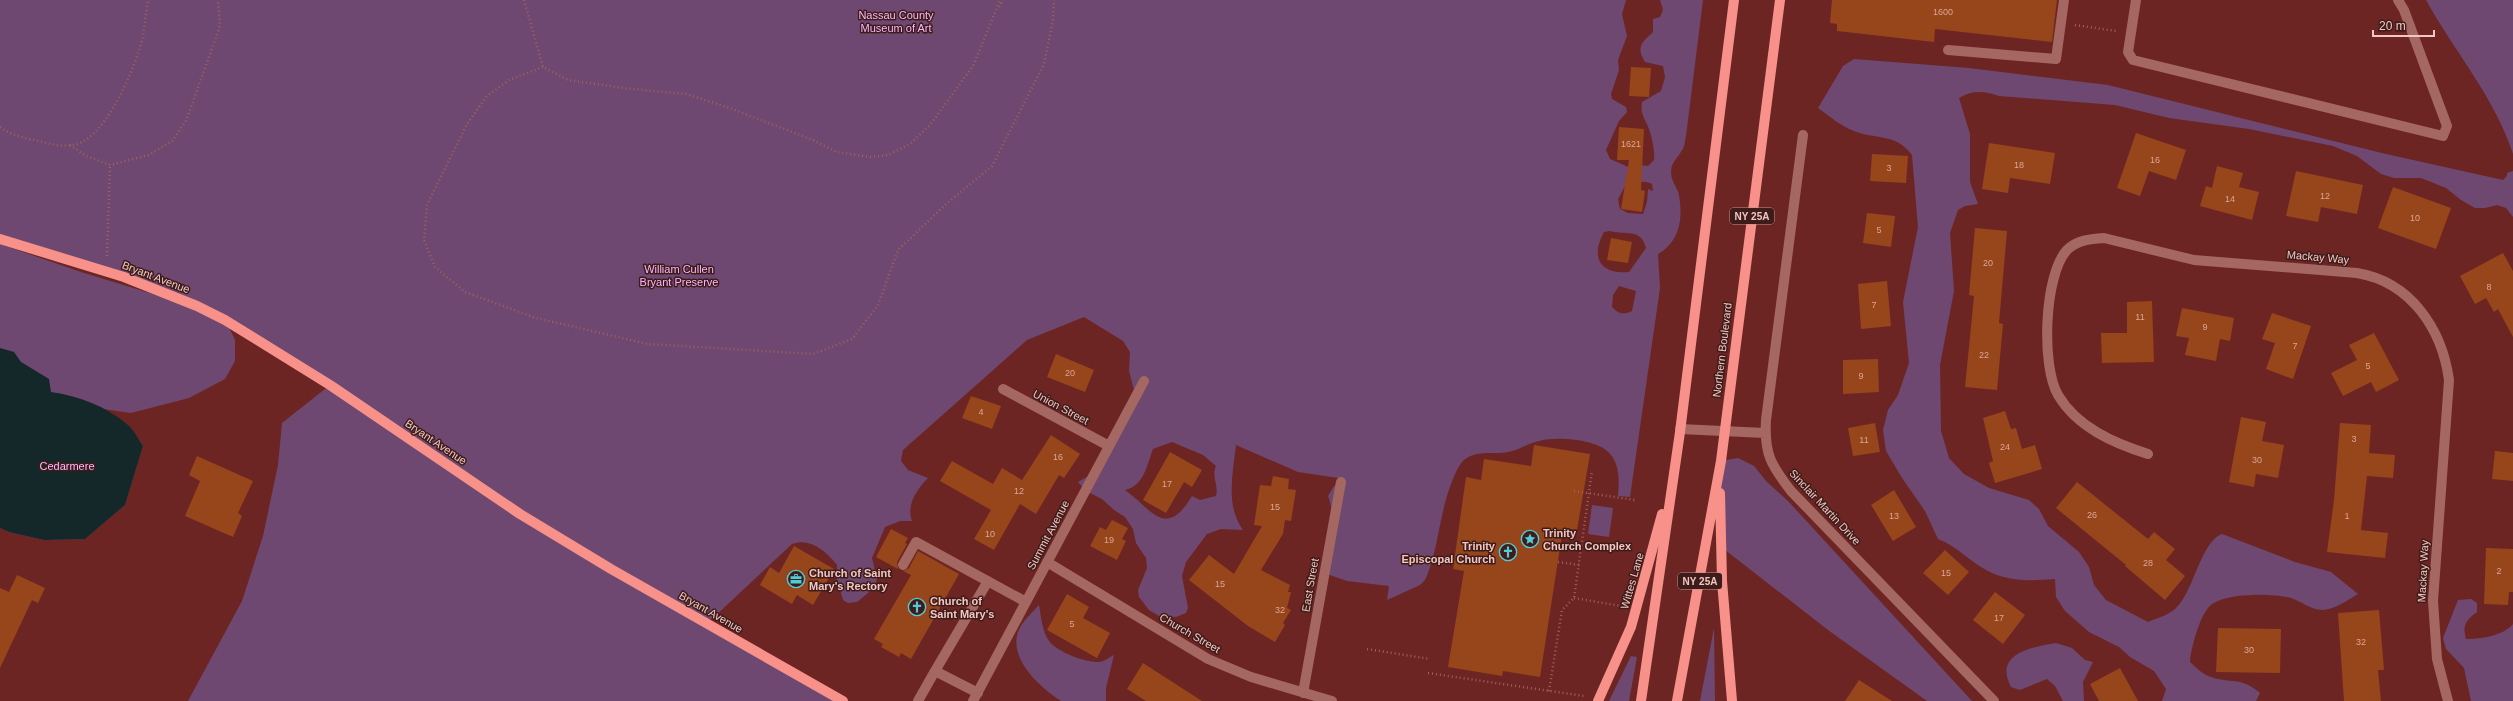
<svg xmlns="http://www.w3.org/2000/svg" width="2513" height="701" viewBox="0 0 2513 701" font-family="Helvetica,sans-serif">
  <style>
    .green { fill: #6e4870; fill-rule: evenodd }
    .water { fill: #142729 }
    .building { fill: #97451b }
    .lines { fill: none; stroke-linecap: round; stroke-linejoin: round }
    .path { stroke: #9e615e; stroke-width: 2.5; stroke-dasharray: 1 3; stroke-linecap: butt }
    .minor { stroke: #a56762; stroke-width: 10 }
    .major { stroke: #f7918a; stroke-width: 10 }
    .labels { text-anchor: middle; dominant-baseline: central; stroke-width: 3; stroke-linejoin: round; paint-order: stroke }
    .number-label { font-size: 9px; fill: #dba698 }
    .shield { fill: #3d1c1a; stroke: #bc938f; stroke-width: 1 }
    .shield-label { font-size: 10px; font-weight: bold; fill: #f2c6c1 }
    .park-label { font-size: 11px; fill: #fab6ff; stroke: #3d1c1a }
    .street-label { font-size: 11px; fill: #f2c6c1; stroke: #3d1c1a }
    .poi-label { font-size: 11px; font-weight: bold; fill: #f2c6c1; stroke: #3d1c1a; text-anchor: start }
  </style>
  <rect width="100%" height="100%" fill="#6d2524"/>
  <path class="green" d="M 0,0 L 1626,0 L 1622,14 L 1627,36 L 1618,60 L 1619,70 L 1611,94 L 1612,99 L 1626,107 L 1627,112 L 1619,121 L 1606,150 L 1610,159 L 1633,169 L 1639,165 L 1648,166 L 1654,160 C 1655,151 1652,138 1649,129 C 1645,118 1640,115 1642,102 L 1661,91 L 1665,77 L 1663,66 L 1645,62 C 1635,46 1643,42 1653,32 L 1653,19 L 1660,17 L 1663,10 L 1660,0 L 1703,0 L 1686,136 C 1685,140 1685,146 1682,150 C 1678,158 1671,162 1671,172 C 1671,181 1677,187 1679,195 C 1683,219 1680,241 1658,254 L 1660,288 L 1630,497 L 1618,496 C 1619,481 1620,467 1611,455 C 1600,439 1556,436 1539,441 C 1528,443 1518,451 1508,452 C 1493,455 1474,449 1462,462 C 1457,468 1454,477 1451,484 C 1439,515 1438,553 1425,580 L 1420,585 L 1387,600 L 1389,586 L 1347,581 L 1327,574 C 1329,551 1337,519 1328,496 L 1334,486 L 1345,479 L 1298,472 L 1236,445 C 1233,474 1225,505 1243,530 L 1221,529 L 1207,534 L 1186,562 L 1182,576 L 1188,608 L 1186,613 L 1176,617 L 1159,616 L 1149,610 L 1139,597 L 1138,590 L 1147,568 L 1146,558 L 1136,543 L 1133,529 L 1125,517 L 1114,510 L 1102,499 L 1086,491 L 1078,482 L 1090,475 L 1135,394 L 1129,371 L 1130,352 L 1123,341 L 1084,317 L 1027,340 L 903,450 L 901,461 L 908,470 L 928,478 C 917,489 906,505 912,521 L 900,521 L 885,527 L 872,558 L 877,579 L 874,588 L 857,602 L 848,603 L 843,600 L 837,579 L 837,565 C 826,551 810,537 792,544 L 713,618 L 698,624 L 835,701 L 188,701 L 242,601 L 263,536 L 278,465 L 282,423 L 330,385 L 226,321 L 235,340 L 235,361 L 225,379 L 189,398 L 131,413 L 103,409 L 129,426 L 143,446 L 125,505 L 85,539 L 44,540 L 9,532 L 0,528 L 0,244 L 81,272 L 202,309 L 0,239 ZM 1628,181 L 1647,182 L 1652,184 L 1653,191 L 1648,189 L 1647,202 L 1643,214 L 1628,213 L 1620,209 L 1618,199 ZM 1610,231 C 1625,236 1641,227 1646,248 L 1629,272 C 1600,275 1590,257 1604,232 ZM 1619,286 L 1636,291 L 1632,311 C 1624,315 1618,314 1612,307 L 1613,295 ZM 1172,442 L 1203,455 L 1216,466 C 1211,477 1219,485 1216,496 L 1200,500 L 1192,496 C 1165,541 1151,508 1125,490 C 1144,486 1147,465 1153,449 Z
    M 2426,0 L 2513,0 L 2513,154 C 2495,98 2454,51 2426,0 Z
    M 1854,59 L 1969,68 L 2108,85 L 2386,154 L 2503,180 L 2507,176 L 2507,173 L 2513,171 L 2513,217 L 2506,208 L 2497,205 L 2485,208 L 2475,208 L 2461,200 L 2446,188 L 2421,178 L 2394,178 L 2381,174 L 2357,156 L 2333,146 L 2249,129 L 2169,118 L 2115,105 L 1999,96 C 1984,91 1972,90 1959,98 L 1970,134 L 1970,182 L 1978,204 L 1965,206 L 1958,210 L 1950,233 L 1954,291 L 1940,365 L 1941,431 L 1949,458 L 1964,474 L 1989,488 L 2029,500 L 2039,509 L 2048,526 L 2079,552 L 2089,567 L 2094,585 L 2106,600 L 2148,622 C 2157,618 2169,615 2176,608 C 2194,591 2201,541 2222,534 L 2295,562 L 2331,572 L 2358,594 C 2348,600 2334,610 2322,610 C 2311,610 2301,601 2291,598 C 2273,593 2220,592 2208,608 C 2199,619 2191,648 2190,662 C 2196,667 2203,675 2211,677 C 2231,684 2240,676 2260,693 L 2256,701 L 2162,701 L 2166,689 L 2154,671 L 2130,657 L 2119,647 L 2089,632 L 2065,611 L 2056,597 L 2055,579 C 2032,581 2009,582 1988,571 C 1970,562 1957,546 1938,539 L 1925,511 L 1902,478 L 1886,451 L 1883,430 L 1888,410 L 1898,395 L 1909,363 L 1903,302 L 1918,227 L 1912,155 C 1896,133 1877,140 1854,131 C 1841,126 1829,116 1818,108 L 1843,66 Z
    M 1738,458 L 1754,466 L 1767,482 L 1788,501 L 1972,701 L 1927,701 L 1828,630 L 1720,546 L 1721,461 Z
    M 1592,505 L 1613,508 L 1609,537 L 1588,534 Z
    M 2471,599 L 2477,603 L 2477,612 C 2466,620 2462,626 2466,639 C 2481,639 2503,636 2513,624 L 2513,701 L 2471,701 L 2464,668 L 2446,649 L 2443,638 L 2458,600 Z
    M 1039,605 C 1041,616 1042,631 1049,641 C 1057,652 1086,663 1100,662 C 1105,661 1110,657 1114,655 L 1106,688 L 1106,701 L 1061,701 C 1039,687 1009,659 1018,632 C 1022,621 1032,613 1039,605 Z
    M 1714,628 L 1715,701 L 1700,701 Z
    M 2056,643 L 2072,648 L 2085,660 L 2093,662 L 2083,682 L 2084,701 L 2063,701 L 2055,686 L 2047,679 L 2020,690 L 2011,687 C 1993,653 2033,647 2056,643 Z
    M 1631,656 L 1637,657 L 1629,701 L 1609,701 Z"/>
  <path class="water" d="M 0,348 L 14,352 L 21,362 L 49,379 L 51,392 C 79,396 106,406 128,425 C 134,430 138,439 143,446 L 125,505 L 85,539 L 44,540 L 9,532 L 0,528 Z"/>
  <path class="building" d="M 1832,0 L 2057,0 L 2052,42 L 1935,29 L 1934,42 L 1837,31 L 1837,24 L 1830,23 Z
    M 1631,67 L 1651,68 L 1649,97 L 1629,96 Z
    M 1619,127 L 1644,129 L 1641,190 L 1645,191 L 1642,212 L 1621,209 L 1629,160 L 1617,160 Z
    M 2136,133 L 2186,150 L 2176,180 L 2149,171 L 2140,196 L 2117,188 Z
    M 1989,143 L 2055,153 L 2050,184 L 2010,178 L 2008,193 L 1982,189 Z
    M 1872,154 L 1908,156 L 1906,183 L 1870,181 Z
    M 2217,166 L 2243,173 L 2239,187 L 2259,192 L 2252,220 L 2200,206 L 2206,186 L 2212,188 Z
    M 2296,171 L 2363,185 L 2357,214 L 2321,207 L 2318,222 L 2286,216 Z
    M 2393,187 L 2451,208 L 2436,249 L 2378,228 Z
    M 1867,213 L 1895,216 L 1891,247 L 1863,243 Z
    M 1975,228 L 2007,231 L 1999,323 L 2003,324 L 1997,390 L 1965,387 L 1974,296 L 1969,295 Z
    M 1611,238 L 1632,242 L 1628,263 L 1607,260 Z
    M 2503,253 L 2513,271 L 2513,337 L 2498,309 L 2494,312 L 2486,298 L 2475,304 L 2460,276 Z
    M 1887,281 L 1891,326 L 1861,329 L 1858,284 Z
    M 2152,301 L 2154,362 L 2102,363 L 2101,333 L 2127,333 L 2127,302 Z
    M 2182,308 L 2234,318 L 2230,341 L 2220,339 L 2216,361 L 2185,355 L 2189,338 L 2176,336 Z
    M 2272,313 L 2311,326 L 2293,379 L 2266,369 L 2275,343 L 2262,339 Z
    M 2374,333 L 2399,380 L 2376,392 L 2371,382 L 2343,396 L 2331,373 L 2357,360 L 2349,345 Z
    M 1056,354 L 1094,370 L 1085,392 L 1047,377 Z
    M 1878,359 L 1879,392 L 1843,394 L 1843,360 Z
    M 971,396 L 1001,406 L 992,429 L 962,418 Z
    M 2005,411 L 2011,429 L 2016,428 L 2022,449 L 2035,445 L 2042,469 L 1995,483 L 1989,463 L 1993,461 L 1983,418 Z
    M 2241,417 L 2266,422 L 2262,441 L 2284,445 L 2278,478 L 2256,474 L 2254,487 L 2229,482 Z
    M 1875,423 L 1880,452 L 1853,456 L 1848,428 Z
    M 2340,423 L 2371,425 L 2369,453 L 2395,455 L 2393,478 L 2367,476 L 2361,530 L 2388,533 L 2385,558 L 2327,552 L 2334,500 Z
    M 1051,435 L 1080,454 L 1064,478 L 1059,475 L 1036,514 L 1020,504 L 994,550 L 974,539 L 991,510 L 940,481 L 952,461 L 993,484 L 1002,468 L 1022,480 Z
    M 1534,445 L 1590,454 L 1577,530 L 1563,528 L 1540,677 L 1503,671 L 1502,676 L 1448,667 L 1464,571 L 1453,569 L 1466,477 L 1481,480 L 1484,459 L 1531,466 Z
    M 2495,451 L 2513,453 L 2513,481 L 2492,479 Z
    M 1170,452 L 1202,470 L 1192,487 L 1184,482 L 1166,513 L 1143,500 Z
    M 197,456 L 253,481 L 238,513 L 242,516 L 233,537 L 185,516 L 200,481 L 189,475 Z
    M 1273,476 L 1289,479 L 1288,489 L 1296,490 L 1291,521 L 1285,520 L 1283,534 L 1261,570 L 1290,585 L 1288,592 L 1291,592 L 1287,608 L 1291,610 L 1283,623 L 1285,625 L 1275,642 L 1248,626 L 1189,580 L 1209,555 L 1234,574 L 1262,526 L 1254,525 L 1260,485 L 1271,486 Z
    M 2077,482 L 2148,539 L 2154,532 L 2175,549 L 2166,560 L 2185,576 L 2165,600 L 2125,566 L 2126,565 L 2056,508 Z
    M 1894,490 L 1916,527 L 1893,541 L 1871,505 Z
    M 1112,520 L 1128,528 L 1122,539 L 1126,541 L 1117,560 L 1090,546 L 1100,527 L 1106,530 Z
    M 891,529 L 908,538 L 905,543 L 907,544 L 897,562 L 898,569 L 876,557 Z
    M 794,546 L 834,569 L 813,605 L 797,595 L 792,604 L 760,585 L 770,567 L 779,573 Z
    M 2486,548 L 2513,549 L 2513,592 L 2509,592 L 2508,605 L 2484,604 Z
    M 1945,550 L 1969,572 L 1948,595 L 1923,573 Z
    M 918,551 L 959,574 L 911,659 L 901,653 L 899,657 L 881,647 L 883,644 L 874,639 L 911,575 L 903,571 L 909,568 Z
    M 17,575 L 45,588 L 38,603 L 32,600 L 0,668 L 0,588 L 9,592 Z
    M 1995,592 L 2025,615 L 2003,644 L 1973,620 Z
    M 1067,594 L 1089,607 L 1083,618 L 1110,633 L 1097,658 L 1047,630 Z
    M 2379,610 L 2384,670 L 2378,670 L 2381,701 L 2344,701 L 2338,613 Z
    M 2218,628 L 2281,629 L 2280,673 L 2216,672 Z
    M 1143,663 L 1202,701 L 1146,701 L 1127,689 Z
    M 2120,668 L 2138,701 L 2099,701 L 2090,684 Z
    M 1859,680 L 1892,701 L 1845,701 Z"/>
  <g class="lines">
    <path class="path" d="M 524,0 L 543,67 L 568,80 L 623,88 L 686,94 L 727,107 L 813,140 L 837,152 L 870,157 L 888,155 L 910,144 L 930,125 L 973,66 L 1000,0
      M 999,7 L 1003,0
      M 2075,25 L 2116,31
      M 543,67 L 509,80 L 487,96 L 467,124 L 427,205 L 424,240 L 435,267 L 465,292 L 536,318 L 648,344 L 813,354 L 852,339 L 878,305 L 898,250 L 945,205 L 992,166 L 1044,64 L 1053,20 L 1054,0
      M 0,127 C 12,136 25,138 39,141 C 53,145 71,149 84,141 C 111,125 136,66 143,36 C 145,24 146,12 148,0
      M 70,145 L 86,156 L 110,165 L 149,155 L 172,141 L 186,121 L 220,26 L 218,0
      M 107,256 L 110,165
      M 1574,491 L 1635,500
      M 1558,562 L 1579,565
      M 1574,598 L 1621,606
      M 1367,649 L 1430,659
      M 1428,673 L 1584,696
      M 1549,691 L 1562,610 L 1574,598 L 1592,471"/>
    <path class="minor" d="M 2136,0 L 2128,52 L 2133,60 L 2443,136 L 2447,126 L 2404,10 L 2398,0
      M 1948,50 L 2056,59 L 2064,0
      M 1803,135 L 1766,420 C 1764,454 1771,465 1791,491 L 1994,701
      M 1003,389 L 1109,446
      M 1680,429 L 1765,433
      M 2148,454 C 2113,443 2077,427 2058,395 C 2041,366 2044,275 2067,250 C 2077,240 2090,239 2104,238 L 2194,260 L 2357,273 C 2411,282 2442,329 2449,380 L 2433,601 L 2437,659 L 2448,701
      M 1047,562 L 1208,659 L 1251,677 L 1332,701
      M 903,565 L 916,542 L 1026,602
      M 935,671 L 988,581
      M 1303,693 L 1341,482
      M 918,701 L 935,671 L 978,693
      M 973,701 L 1144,381"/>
    <path class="major" d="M 0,239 L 124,277 L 197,306 L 225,320 L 330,385 L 520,514 L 611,569 L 843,701
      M 1720,493 L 1722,581 L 1732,701
      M 1598,701 L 1631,627 L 1662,514
      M 1641,701 L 1680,432 L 1734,0
      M 1677,701 L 1721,461 L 1780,0"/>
  </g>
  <defs>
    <symbol id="sight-ring" viewBox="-11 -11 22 22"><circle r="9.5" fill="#3d1c1a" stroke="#52cbd8" stroke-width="1.5"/><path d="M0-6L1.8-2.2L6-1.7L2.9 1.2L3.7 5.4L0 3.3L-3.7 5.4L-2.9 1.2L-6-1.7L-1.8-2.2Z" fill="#52cbd8"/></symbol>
    <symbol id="church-ring" viewBox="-11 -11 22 22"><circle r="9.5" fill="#3d1c1a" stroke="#52cbd8" stroke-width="1.5"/><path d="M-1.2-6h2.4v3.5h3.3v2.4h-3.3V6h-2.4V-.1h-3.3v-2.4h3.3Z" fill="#52cbd8"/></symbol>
    <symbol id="office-ring" viewBox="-11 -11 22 22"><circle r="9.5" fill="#3d1c1a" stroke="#52cbd8" stroke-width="1.5"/><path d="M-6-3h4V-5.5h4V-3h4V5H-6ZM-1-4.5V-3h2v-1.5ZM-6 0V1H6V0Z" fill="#52cbd8"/></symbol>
  </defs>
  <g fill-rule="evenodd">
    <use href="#sight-ring" x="1520" y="529" width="20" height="20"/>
    <use href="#church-ring" x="1498" y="542" width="20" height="20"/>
    <use href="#office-ring" x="786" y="569" width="20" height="20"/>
    <use href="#church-ring" x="907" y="597" width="20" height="20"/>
  </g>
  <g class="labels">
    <g class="number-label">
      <text x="1943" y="12">1600</text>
      <text x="1631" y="144">1621</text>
      <text x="2155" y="160">16</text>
      <text x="2019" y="165">18</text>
      <text x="1889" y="168">3</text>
      <text x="2325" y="196">12</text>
      <text x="2230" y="199">14</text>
      <text x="2415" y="218">10</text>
      <text x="1879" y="230">5</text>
      <text x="1988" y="263">20</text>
      <text x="2489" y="287">8</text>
      <text x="1874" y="305">7</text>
      <text x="2140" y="317">11</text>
      <text x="2205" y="327">9</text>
      <text x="2295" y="346">7</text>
      <text x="1984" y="355">22</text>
      <text x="2368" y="366">5</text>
      <text x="1070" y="373">20</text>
      <text x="1861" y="376">9</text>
      <text x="981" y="412">4</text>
      <text x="2354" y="439">3</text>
      <text x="1864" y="440">11</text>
      <text x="2005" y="447">24</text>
      <text x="1058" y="457">16</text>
      <text x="2257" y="460">30</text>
      <text x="1167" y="484">17</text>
      <text x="1019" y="491">12</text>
      <text x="1275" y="507">15</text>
      <text x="2092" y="515">26</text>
      <text x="1894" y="516">13</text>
      <text x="2347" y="516">1</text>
      <text x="990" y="534">10</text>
      <text x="1109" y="540">19</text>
      <text x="2148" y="563">28</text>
      <text x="2499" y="571">2</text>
      <text x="1946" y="573">15</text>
      <text x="1220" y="584">15</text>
      <text x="1280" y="610">32</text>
      <text x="1999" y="618">17</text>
      <text x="1072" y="624">5</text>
      <text x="2361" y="642">32</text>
      <text x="2249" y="650">30</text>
    </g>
    <g class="shield">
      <rect x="1730" y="208" width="44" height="16" rx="3"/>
      <rect x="1678" y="573" width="44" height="16" rx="3"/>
    </g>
    <g class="shield-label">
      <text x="1752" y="216">NY 25A</text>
      <text x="1700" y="581">NY 25A</text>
    </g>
    <g class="park-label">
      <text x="896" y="15">Nassau County<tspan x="896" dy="13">Museum of Art</tspan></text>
      <text x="679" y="269">William Cullen<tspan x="679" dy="13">Bryant Preserve</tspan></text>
      <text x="67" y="466">Cedarmere</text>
    </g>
    <g class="street-label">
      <text transform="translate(2318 257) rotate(5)">Mackay Way</text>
      <text transform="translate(156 277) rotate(21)">Bryant Avenue</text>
      <text transform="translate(1722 350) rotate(-83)">Northern Boulevard</text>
      <text transform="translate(1061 407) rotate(28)">Union Street</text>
      <text transform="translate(436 442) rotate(34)">Bryant Avenue</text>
      <text transform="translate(1825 507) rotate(47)">Sinclair Martin Drive</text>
      <text transform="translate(1048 535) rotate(-62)">Summit Avenue</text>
      <text transform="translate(2423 571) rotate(-87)">Mackay Way</text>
      <text transform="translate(1632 581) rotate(-74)">Wittes Lane</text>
      <text transform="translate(1310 585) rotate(-80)">East Street</text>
      <text transform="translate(711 612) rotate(30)">Bryant Avenue</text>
      <text transform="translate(1190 633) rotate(30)">Church Street</text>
    </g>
    <g class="poi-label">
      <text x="1543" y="533">Trinity<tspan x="1543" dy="13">Church Complex</tspan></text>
      <text x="1495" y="546" text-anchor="end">Trinity<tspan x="1495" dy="13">Episcopal Church</tspan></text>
      <text x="809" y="573">Church of Saint<tspan x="809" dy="13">Mary's Rectory</tspan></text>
      <text x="930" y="601">Church of<tspan x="930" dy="13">Saint Mary's</tspan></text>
    </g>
  </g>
  <path d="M2373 30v6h61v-6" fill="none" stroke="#f2c6c1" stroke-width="2"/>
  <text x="2379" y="30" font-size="12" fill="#f2c6c1" stroke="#3d1c1a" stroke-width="3" paint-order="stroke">20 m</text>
</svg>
